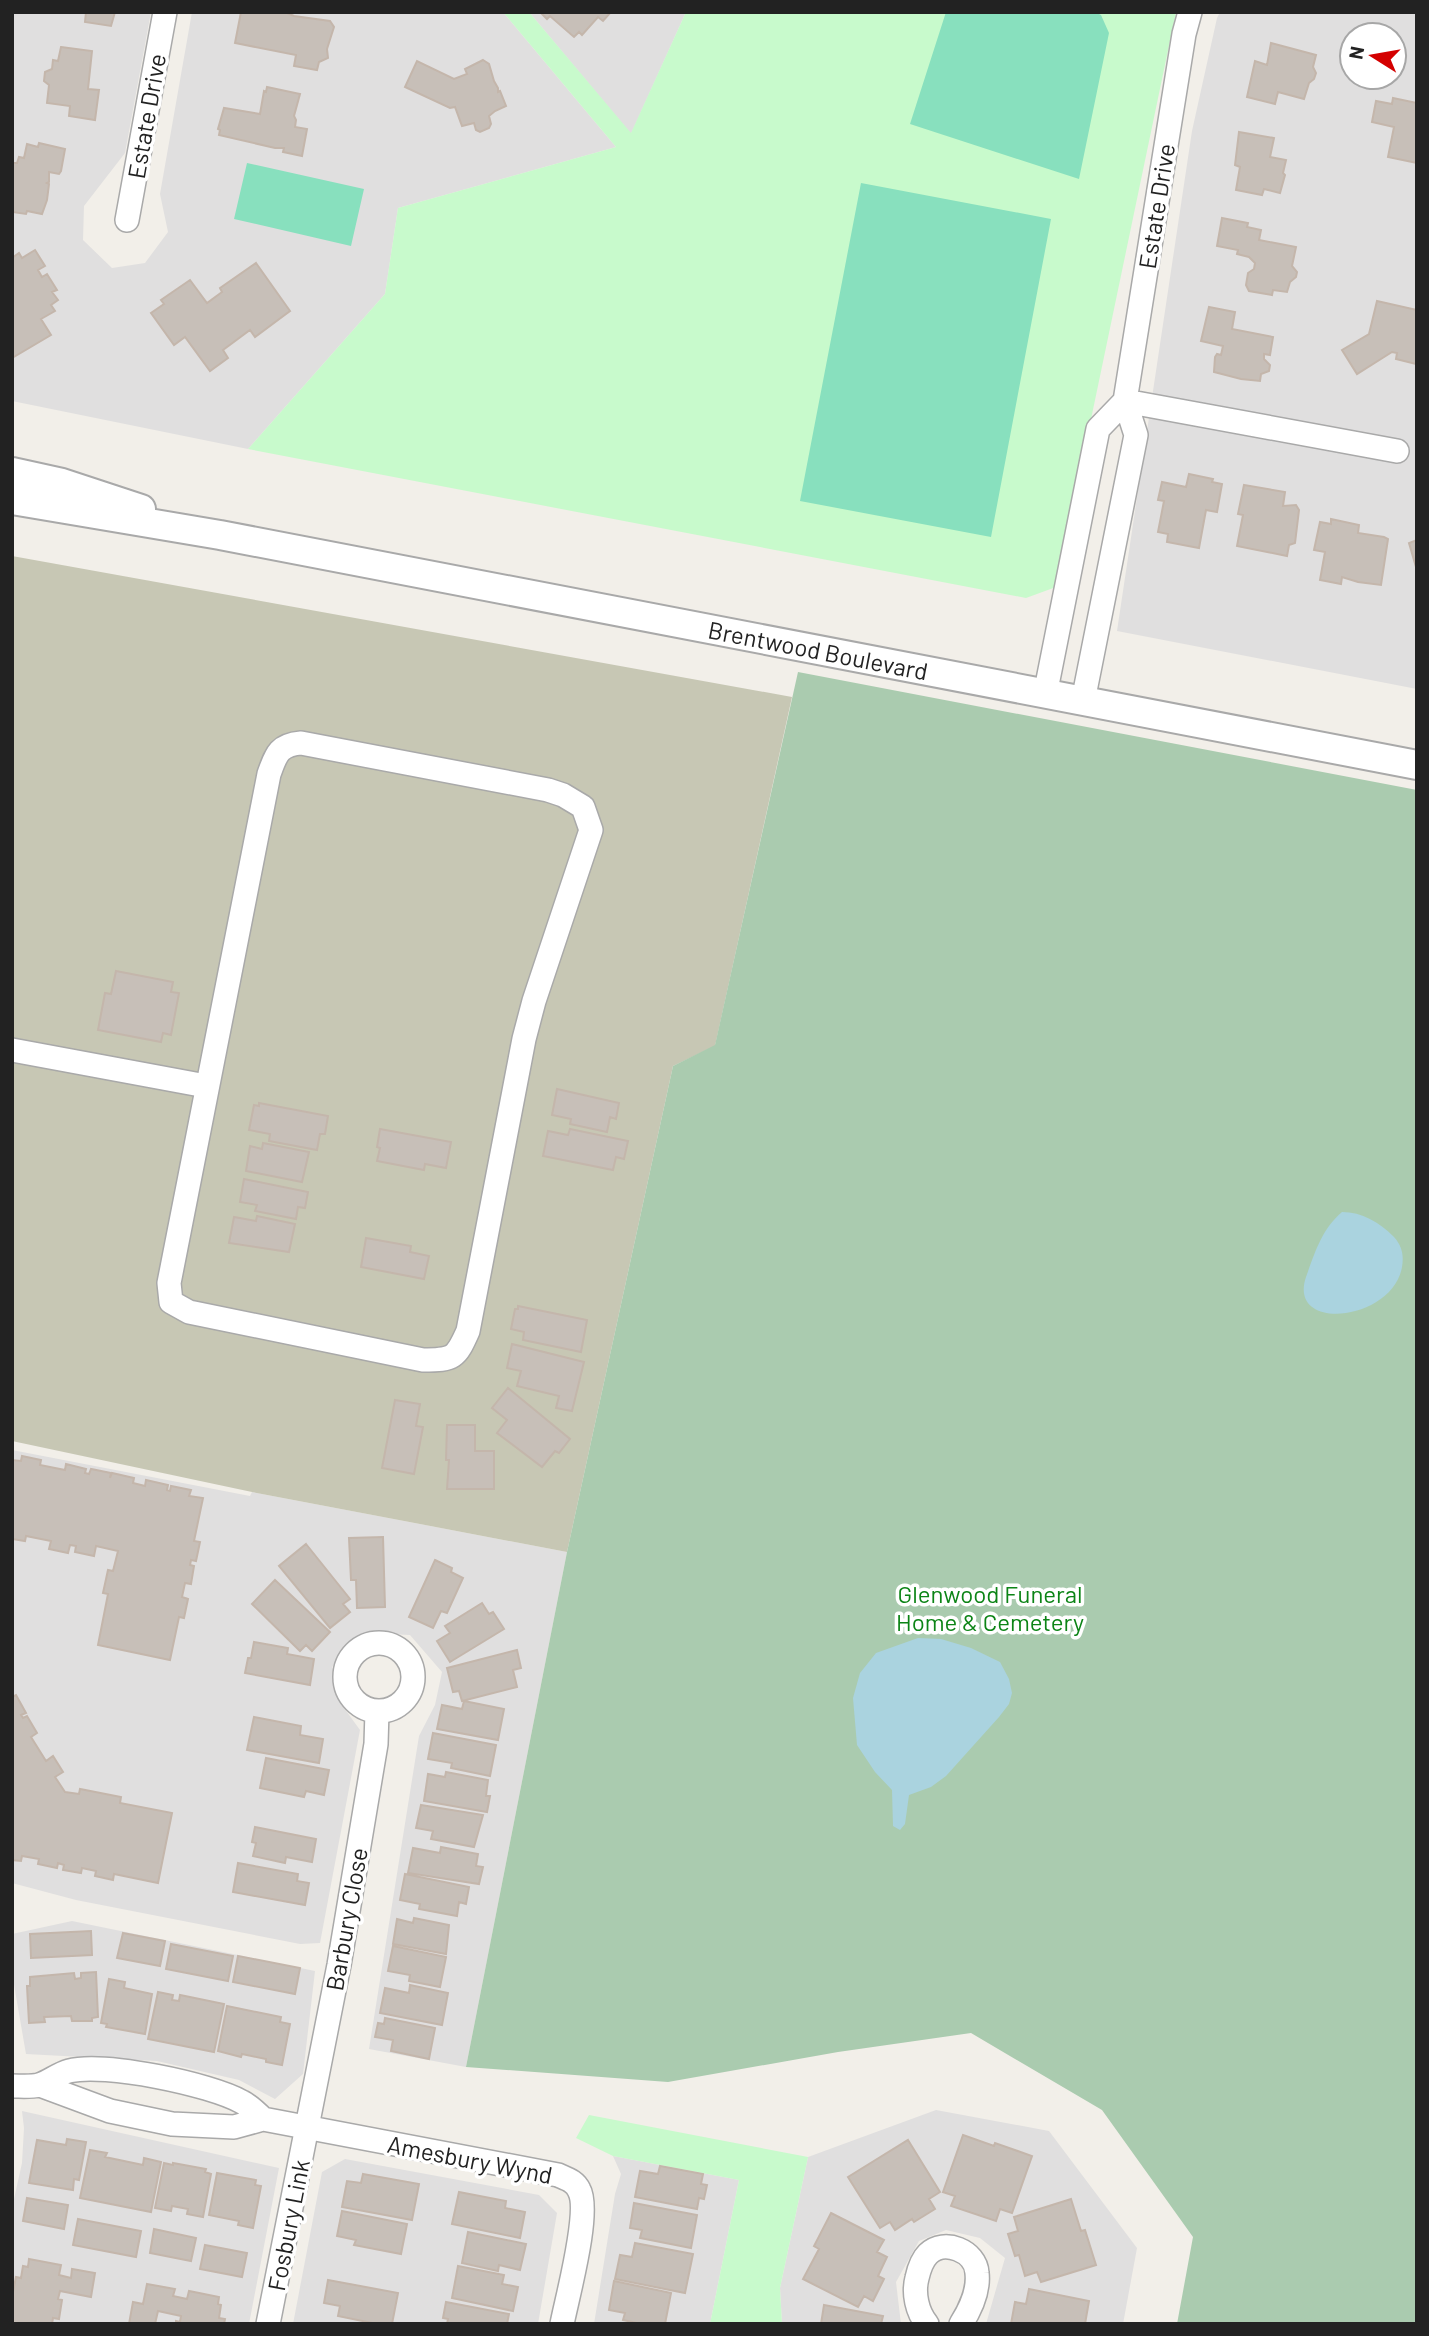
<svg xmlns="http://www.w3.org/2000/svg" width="1429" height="2336" viewBox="0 0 1429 2336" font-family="Barlow,sans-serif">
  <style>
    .residential { fill: #e0dfdf; fill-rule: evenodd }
    .construction { fill: #c7c7b4 }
    .cemetery { fill: #aacbaf }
    .park { fill: #c8facc }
    .pitch { fill: #88e0be }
    .water { fill: #aad3df }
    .building { fill: #c7bfb8; stroke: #c4b6ab; stroke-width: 2 }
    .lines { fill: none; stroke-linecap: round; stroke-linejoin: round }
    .minor-casing { stroke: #a9a9a9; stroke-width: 26 }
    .tertiary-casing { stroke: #a9a9a9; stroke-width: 32 }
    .minor { stroke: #fff; stroke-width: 23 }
    .tertiary { stroke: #fff; stroke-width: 28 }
    .labels { text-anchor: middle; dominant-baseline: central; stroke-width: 7; stroke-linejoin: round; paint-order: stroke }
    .street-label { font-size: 24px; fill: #222; stroke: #fff }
    .park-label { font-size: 24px; fill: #0c8416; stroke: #fff }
  </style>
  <rect width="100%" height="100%" fill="#f2efe9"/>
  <path class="residential" d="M 12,12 L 151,12 L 125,153 L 84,206 L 83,240 L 112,268 L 145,263 L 168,232 L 160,194 L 192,12 L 503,12 L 616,147 L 398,208 L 385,294 L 248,449 L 12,401 Z
    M 529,12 L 686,12 L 631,134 Z
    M 1220,12 L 1417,12 L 1417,689 L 1117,631 L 1192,131 L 1217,18 ZM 1352,35 L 1394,35 L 1394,77 L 1352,77 Z
    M 12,1450 L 250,1496 L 252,1492 L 567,1552 L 466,2067 L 369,2049 L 419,1736 L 435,1705 L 442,1672 L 410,1635 L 369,1633 L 332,1667 L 344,1708 L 360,1730 L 320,1943 L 300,1944 L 76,1900 L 12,1883 Z
    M 72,1921 L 315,1971 L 303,2074 L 275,2099 L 239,2080 L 157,2061 L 26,2054 L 12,1973 L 12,1934 Z
    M 936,2110 L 1049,2131 L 1137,2248 L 1123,2324 L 986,2324 L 1005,2258 L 980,2238 L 946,2230 L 919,2241 L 896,2282 L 901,2324 L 782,2324 L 780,2288 L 808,2157 Z
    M 22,2111 L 279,2168 L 249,2324 L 12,2324 L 12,2208 L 22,2163 L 24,2128 Z
    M 613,2156 L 739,2180 L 710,2324 L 594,2324 L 615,2194 L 621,2174 Z
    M 345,2159 L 539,2195 L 557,2213 L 538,2324 L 293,2324 L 322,2172 Z"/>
  <path class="construction" d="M 12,556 L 792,697 L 715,1046 L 673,1066 L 567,1552 L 252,1492 L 12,1441 Z"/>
  <path class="cemetery" d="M 798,672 L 1417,790 L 1417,2324 L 1177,2324 L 1193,2237 L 1102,2110 L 971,2033 L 838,2052 L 668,2082 L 466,2067 L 567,1552 L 673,1066 L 715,1045 Z"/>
  <path class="park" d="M 503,12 L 529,12 L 631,133 L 686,12 L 1176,12 L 1056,587 L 1026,598 L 248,449 L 385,294 L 398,208 L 616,147 Z
    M 589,2115 L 808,2157 L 780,2288 L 782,2324 L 710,2324 L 739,2180 L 613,2156 L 576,2138 Z"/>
  <path class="pitch" d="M 946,12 L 1095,12 L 1101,15 L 1109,33 L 1079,179 L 910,124 Z
    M 247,163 L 364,189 L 351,246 L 234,219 Z
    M 861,183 L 1051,219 L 991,537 L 800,501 Z"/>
  <path class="water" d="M 1342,1212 C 1362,1212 1379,1222 1394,1237 C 1402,1246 1404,1255 1402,1267 C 1393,1321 1287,1333 1306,1277 C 1315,1252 1322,1229 1342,1212 Z
    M 918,1638 L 941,1639 L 971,1648 L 1000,1662 L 1009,1679 L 1012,1693 L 1009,1704 L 999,1717 L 946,1776 L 931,1787 L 909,1795 L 905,1824 L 900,1830 L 893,1826 L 892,1790 L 875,1772 L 857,1745 L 853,1698 L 860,1673 L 876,1653 Z"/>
  <path class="building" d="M 86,12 L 115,12 L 111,26 L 85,22 Z
    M 241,12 L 285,12 L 294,16 L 330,21 L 334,27 L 327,49 L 328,58 L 319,62 L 317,70 L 294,66 L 296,55 L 235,43 Z
    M 540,12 L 611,12 L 603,21 L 598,17 L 582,35 L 579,32 L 574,37 L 550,16 L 547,19 Z
    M 1271,43 L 1316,55 L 1313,67 L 1316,73 L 1314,79 L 1309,83 L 1304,99 L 1278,92 L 1275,104 L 1247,97 L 1255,61 L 1267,65 Z
    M 61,47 L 92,51 L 88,89 L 99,90 L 95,120 L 69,116 L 70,106 L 47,103 L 49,85 L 44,81 L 45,72 L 52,69 L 53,60 L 58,61 Z
    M 483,60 L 489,64 L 494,81 L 498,88 L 498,92 L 500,91 L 506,106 L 495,111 L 489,116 L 491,124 L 489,128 L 480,132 L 476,130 L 474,123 L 462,126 L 455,107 L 450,108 L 405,87 L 417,61 L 454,79 L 467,74 L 465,69 Z
    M 267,87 L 300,94 L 294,116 L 296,120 L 295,127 L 307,129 L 302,156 L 283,152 L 284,148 L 275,148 L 219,135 L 220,130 L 218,129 L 224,108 L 260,114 L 264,91 L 266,92 Z
    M 1393,98 L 1417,103 L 1417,163 L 1388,157 L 1394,127 L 1372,122 L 1376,101 L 1392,104 Z
    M 1239,132 L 1274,138 L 1270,157 L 1286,160 L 1283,173 L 1285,175 L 1280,193 L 1264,189 L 1262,195 L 1236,190 L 1240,167 L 1235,165 Z
    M 39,143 L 65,149 L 61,171 L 59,174 L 49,172 L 49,182 L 47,183 L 49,184 L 47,200 L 42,214 L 27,211 L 26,214 L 12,212 L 12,163 L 17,163 L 19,157 L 24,158 L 27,144 L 38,147 Z
    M 1222,218 L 1248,223 L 1247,227 L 1261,230 L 1259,240 L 1296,247 L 1292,266 L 1297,272 L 1296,277 L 1290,282 L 1287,292 L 1273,290 L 1272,295 L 1249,291 L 1246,285 L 1248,273 L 1254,269 L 1255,263 L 1249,257 L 1237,254 L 1238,250 L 1217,246 Z
    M 35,250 L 45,266 L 38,270 L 42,277 L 47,274 L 57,290 L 52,292 L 58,300 L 51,305 L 55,311 L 41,319 L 51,335 L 12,358 L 12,258 L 19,253 L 22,258 Z
    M 256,263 L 290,311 L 255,337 L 250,330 L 223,350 L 228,358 L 210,371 L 185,337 L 174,345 L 151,313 L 164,304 L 161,300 L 190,280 L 207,303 L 222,292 L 220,288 Z
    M 1377,301 L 1417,310 L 1416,364 L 1396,359 L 1397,353 L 1392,352 L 1357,374 L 1342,350 L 1369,334 Z
    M 1209,307 L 1235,312 L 1232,329 L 1273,337 L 1270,355 L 1264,354 L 1264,359 L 1270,365 L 1269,371 L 1261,374 L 1260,381 L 1241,379 L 1214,372 L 1215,357 L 1217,354 L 1221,355 L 1223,346 L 1201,341 Z
    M 1189,474 L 1213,479 L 1212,482 L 1222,484 L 1217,512 L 1206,510 L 1199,548 L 1167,542 L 1168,534 L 1158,532 L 1164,501 L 1158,500 L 1162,482 L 1186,487 Z
    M 1244,485 L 1285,492 L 1283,506 L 1296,505 L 1299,510 L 1295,543 L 1289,545 L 1287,556 L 1237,546 L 1243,515 L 1238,514 Z
    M 1331,519 L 1359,525 L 1358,533 L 1384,537 L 1388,539 L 1381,585 L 1358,582 L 1342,577 L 1341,584 L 1320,580 L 1325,552 L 1314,550 L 1320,522 L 1331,524 Z
    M 1417,540 L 1417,566 L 1416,567 L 1409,543 Z
    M 116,971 L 173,982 L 171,992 L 179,993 L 171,1035 L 163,1033 L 161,1042 L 98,1030 L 105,993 L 111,994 Z
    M 557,1089 L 619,1103 L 616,1119 L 610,1117 L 607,1132 L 570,1124 L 571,1119 L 552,1115 Z
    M 259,1103 L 328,1116 L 325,1134 L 320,1134 L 317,1150 L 269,1141 L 270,1134 L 249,1130 L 254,1105 L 259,1106 Z
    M 380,1129 L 451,1142 L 446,1168 L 425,1164 L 424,1170 L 377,1161 L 380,1148 L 377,1147 Z
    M 570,1129 L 628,1141 L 624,1159 L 616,1157 L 613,1170 L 543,1156 L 548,1131 L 568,1135 Z
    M 263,1143 L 309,1152 L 302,1182 L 246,1171 L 250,1146 L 262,1149 Z
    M 244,1179 L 308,1192 L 305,1208 L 298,1207 L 296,1219 L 255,1211 L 257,1205 L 240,1202 Z
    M 257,1216 L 295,1224 L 289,1252 L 229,1243 L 234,1217 L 256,1221 Z
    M 366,1238 L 411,1246 L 410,1252 L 429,1256 L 424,1279 L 361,1267 Z
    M 518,1306 L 587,1320 L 581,1352 L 523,1340 L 524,1332 L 511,1329 L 515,1309 L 518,1309 Z
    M 512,1344 L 584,1362 L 572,1411 L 556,1408 L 559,1396 L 517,1386 L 521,1371 L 507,1368 Z
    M 508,1388 L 570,1439 L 559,1453 L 555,1451 L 542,1467 L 497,1433 L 507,1420 L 492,1408 Z
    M 395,1400 L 420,1404 L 416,1426 L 423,1427 L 414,1474 L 382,1468 Z
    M 447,1425 L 475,1425 L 475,1451 L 494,1451 L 494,1489 L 447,1489 L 449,1460 L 446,1460 Z
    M 22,1456 L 41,1460 L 40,1465 L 65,1470 L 66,1464 L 86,1469 L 85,1473 L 89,1474 L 91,1469 L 111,1473 L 110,1478 L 112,1473 L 134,1478 L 133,1483 L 145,1486 L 146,1480 L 168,1485 L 167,1490 L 170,1491 L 171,1486 L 191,1490 L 189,1496 L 203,1498 L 194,1541 L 200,1542 L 196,1561 L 191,1560 L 190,1565 L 194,1566 L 191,1584 L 185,1583 L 182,1597 L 188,1599 L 184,1618 L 179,1617 L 170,1660 L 98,1645 L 108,1594 L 103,1593 L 108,1570 L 113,1571 L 118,1551 L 96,1546 L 94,1556 L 75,1552 L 76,1546 L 70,1545 L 68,1553 L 49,1549 L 51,1541 L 26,1536 L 25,1541 L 12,1539 L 12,1460 L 21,1461 Z
    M 383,1537 L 385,1607 L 357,1608 L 356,1580 L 351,1580 L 349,1538 Z
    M 306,1544 L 350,1599 L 343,1604 L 350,1612 L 330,1628 L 279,1566 Z
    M 435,1560 L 452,1568 L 451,1572 L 463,1578 L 447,1613 L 441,1611 L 433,1628 L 409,1617 Z
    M 275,1580 L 330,1632 L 312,1651 L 306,1645 L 300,1651 L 252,1604 Z
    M 482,1603 L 489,1614 L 493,1612 L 504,1629 L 450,1662 L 437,1641 L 450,1633 L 445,1626 Z
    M 254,1642 L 288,1648 L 287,1654 L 314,1659 L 310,1685 L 245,1673 L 248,1658 L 251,1658 Z
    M 517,1650 L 521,1668 L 513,1670 L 517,1687 L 462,1701 L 459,1691 L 453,1692 L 447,1668 Z
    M 16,1695 L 26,1713 L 21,1715 L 23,1718 L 27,1716 L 37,1733 L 31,1737 L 46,1761 L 53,1756 L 63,1772 L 55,1777 L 65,1792 L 79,1794 L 80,1789 L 121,1797 L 120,1803 L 172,1813 L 158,1883 L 114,1874 L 113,1880 L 95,1876 L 96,1871 L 82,1868 L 81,1873 L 63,1870 L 64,1865 L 58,1863 L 57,1868 L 38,1864 L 39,1859 L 22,1856 L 21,1861 L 12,1860 L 12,1697 Z
    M 464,1701 L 504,1709 L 498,1740 L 437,1729 L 442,1705 L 462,1709 Z
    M 254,1717 L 301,1726 L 300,1735 L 323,1739 L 319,1763 L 247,1750 Z
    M 433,1733 L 496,1745 L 490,1776 L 451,1768 L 452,1763 L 428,1759 Z
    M 266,1758 L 329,1770 L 324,1795 L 306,1791 L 304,1797 L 260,1788 Z
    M 446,1772 L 488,1780 L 486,1796 L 490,1796 L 487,1812 L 424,1801 L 428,1774 L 445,1777 Z
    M 421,1805 L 483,1815 L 474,1847 L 431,1839 L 433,1831 L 416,1828 Z
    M 255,1827 L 316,1839 L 312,1862 L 286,1857 L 285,1863 L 253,1856 L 256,1843 L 252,1842 Z
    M 441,1847 L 478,1854 L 476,1866 L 483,1867 L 479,1884 L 408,1873 L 413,1848 L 440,1853 Z
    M 238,1863 L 298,1874 L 297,1881 L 309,1883 L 305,1905 L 233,1892 Z
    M 405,1874 L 469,1887 L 466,1904 L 459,1902 L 457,1916 L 419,1909 L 420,1904 L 400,1900 Z
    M 414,1918 L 449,1925 L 446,1954 L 393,1944 L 397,1919 L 413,1923 Z
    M 91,1931 L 92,1955 L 31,1958 L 30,1934 Z
    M 123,1933 L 165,1941 L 160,1966 L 117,1958 Z
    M 171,1944 L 233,1956 L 228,1981 L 166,1969 Z
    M 393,1946 L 446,1957 L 440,1987 L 409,1981 L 410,1975 L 388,1971 Z
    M 238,1956 L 300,1968 L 295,1994 L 233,1982 Z
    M 96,1972 L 98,2017 L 92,2018 L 92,2021 L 72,2021 L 71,2016 L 44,2017 L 45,2022 L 29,2023 L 27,1986 L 30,1986 L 30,1977 L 74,1973 L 75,1979 L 81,1978 L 81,1973 Z
    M 109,1979 L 125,1982 L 124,1988 L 152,1994 L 145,2034 L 106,2027 L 107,2024 L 101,2023 Z
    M 410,1985 L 448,1993 L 442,2025 L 380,2013 L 385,1988 L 409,1993 Z
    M 158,1992 L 173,1995 L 172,2000 L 179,2001 L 180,1995 L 224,2004 L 214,2052 L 148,2039 Z
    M 227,2006 L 281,2017 L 280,2022 L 290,2024 L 282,2065 L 266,2062 L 266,2059 L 242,2054 L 241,2057 L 218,2051 Z
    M 385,2018 L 435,2028 L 429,2059 L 391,2051 L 393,2040 L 375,2037 L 378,2023 L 384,2024 Z
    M 963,2135 L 994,2146 L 995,2143 L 1032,2156 L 1012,2213 L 1000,2209 L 996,2221 L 951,2206 L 955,2196 L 943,2192 Z
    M 67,2139 L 86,2142 L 79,2180 L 74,2179 L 73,2190 L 29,2183 L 37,2140 L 66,2145 Z
    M 908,2140 L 940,2192 L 929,2199 L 935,2209 L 914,2222 L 912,2219 L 895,2230 L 890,2222 L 880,2228 L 848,2177 Z
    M 90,2150 L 107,2153 L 105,2157 L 143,2165 L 144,2158 L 161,2162 L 151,2212 L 80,2198 Z
    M 164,2163 L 173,2165 L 173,2163 L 206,2169 L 205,2172 L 211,2174 L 203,2217 L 187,2214 L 188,2209 L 172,2206 L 171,2211 L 155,2208 Z
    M 660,2166 L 703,2174 L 701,2184 L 707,2185 L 704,2199 L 699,2198 L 697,2209 L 635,2197 L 640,2171 L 658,2174 Z
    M 217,2173 L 256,2180 L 255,2185 L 261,2186 L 253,2228 L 238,2225 L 239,2221 L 209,2215 Z
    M 363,2174 L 419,2184 L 412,2220 L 342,2207 L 347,2181 L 361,2183 Z
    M 459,2192 L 506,2201 L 505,2208 L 525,2212 L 520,2238 L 452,2224 Z
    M 27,2198 L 68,2205 L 64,2229 L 23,2221 Z
    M 1071,2199 L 1081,2231 L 1085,2230 L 1096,2265 L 1041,2282 L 1037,2272 L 1025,2276 L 1019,2255 L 1015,2256 L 1008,2234 L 1018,2231 L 1014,2217 Z
    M 634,2203 L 697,2215 L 691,2248 L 640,2238 L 642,2230 L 630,2228 Z
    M 342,2211 L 407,2224 L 401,2254 L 354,2245 L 356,2240 L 337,2236 Z
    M 831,2213 L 884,2240 L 877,2252 L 887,2257 L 878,2276 L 884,2279 L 873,2301 L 864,2296 L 858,2307 L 803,2279 L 819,2249 L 814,2246 Z
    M 78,2219 L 141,2231 L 136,2257 L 73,2245 Z
    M 154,2229 L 196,2238 L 191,2261 L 150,2253 Z
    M 468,2232 L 526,2244 L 520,2270 L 499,2265 L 498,2271 L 462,2263 Z
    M 635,2243 L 693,2254 L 685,2293 L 615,2279 L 620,2255 L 632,2257 Z
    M 205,2245 L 247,2253 L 242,2277 L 200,2269 Z
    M 29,2259 L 61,2265 L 59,2275 L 71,2278 L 72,2269 L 95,2273 L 91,2297 L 60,2291 L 58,2299 L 62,2300 L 59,2319 L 53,2318 L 52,2324 L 12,2324 L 12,2297 L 16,2277 L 21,2278 L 23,2266 L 28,2267 Z
    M 458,2266 L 504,2275 L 502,2284 L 518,2287 L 513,2311 L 452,2298 Z
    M 328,2280 L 398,2293 L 392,2324 L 377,2324 L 338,2316 L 340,2306 L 324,2303 Z
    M 614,2281 L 671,2293 L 665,2324 L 641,2324 L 623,2320 L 625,2313 L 609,2310 Z
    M 147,2284 L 175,2289 L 173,2296 L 187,2299 L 189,2291 L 219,2297 L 218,2304 L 221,2305 L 219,2318 L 225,2319 L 224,2324 L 176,2324 L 176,2321 L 180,2322 L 181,2316 L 158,2311 L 155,2324 L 129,2324 L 133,2302 L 143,2304 Z
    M 1029,2289 L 1089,2301 L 1085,2324 L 1011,2324 L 1015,2302 L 1026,2304 Z
    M 446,2302 L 509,2314 L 507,2324 L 447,2324 L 448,2319 L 443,2318 Z
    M 824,2305 L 883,2316 L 881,2324 L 821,2324 Z"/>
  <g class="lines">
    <defs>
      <path id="minor" d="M 127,220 L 165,12
        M 1125,401 L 1397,451
        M 1045,695 L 1098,429 L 1125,401
        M 1083,701 L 1136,435 L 1125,401 L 1184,34 L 1190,12
        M 301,743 L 548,790 L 563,795 L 583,807 L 591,830 L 534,1001 L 524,1039 L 468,1331 C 456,1358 454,1360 423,1360 L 189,1312 L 171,1302 L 169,1283 L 269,774 C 276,755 278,745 301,743 Z
        M 12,1050 L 206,1086
        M345 1677a34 34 0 1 1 68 0a34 34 0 1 1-68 0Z
        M 40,2085 L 110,2111 L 172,2124 L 234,2127 L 263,2119 L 558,2175 C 567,2179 575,2181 579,2190 C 591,2211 567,2298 562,2324
        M 12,2086 C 21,2086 31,2087 39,2085 C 49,2082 58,2074 69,2071 C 104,2062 210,2084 242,2102 C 250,2106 257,2113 263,2119
        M 268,2324 L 339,1965 L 376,1744 L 377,1711
        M 927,2324 C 917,2312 913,2293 917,2278 C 919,2269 922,2260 928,2254 C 944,2238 976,2251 977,2273 C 979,2290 970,2310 961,2324"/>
      <path id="tertiary" d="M 12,472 L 62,483 L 141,509
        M 12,500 L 220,535 L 1417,765"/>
    </defs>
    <use href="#minor" class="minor-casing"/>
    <use href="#tertiary" class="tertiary-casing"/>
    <use href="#minor" class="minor"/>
    <use href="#tertiary" class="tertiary"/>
  </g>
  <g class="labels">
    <g class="street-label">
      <text transform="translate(146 116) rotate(-80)">Estate Drive</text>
      <text transform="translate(1156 206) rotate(-81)">Estate Drive</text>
      <text transform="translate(818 650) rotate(11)">Brentwood Boulevard</text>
      <text transform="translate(346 1919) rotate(-80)">Barbury Close</text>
      <text transform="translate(470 2159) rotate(11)">Amesbury Wynd</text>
      <text transform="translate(288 2225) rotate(-79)">Fosbury Link</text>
    </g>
    <g class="park-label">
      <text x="990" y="1593">Glenwood Funeral<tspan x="990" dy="28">Home &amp; Cemetery</tspan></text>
    </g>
  </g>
  <rect width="1429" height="2336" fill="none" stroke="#222222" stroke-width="28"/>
  <g transform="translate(1373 56) rotate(281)"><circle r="33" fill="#ffffff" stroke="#a7a7a7" stroke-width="2"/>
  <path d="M0-5L12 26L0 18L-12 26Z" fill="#d40000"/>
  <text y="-10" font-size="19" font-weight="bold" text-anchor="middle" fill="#222222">N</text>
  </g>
</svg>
